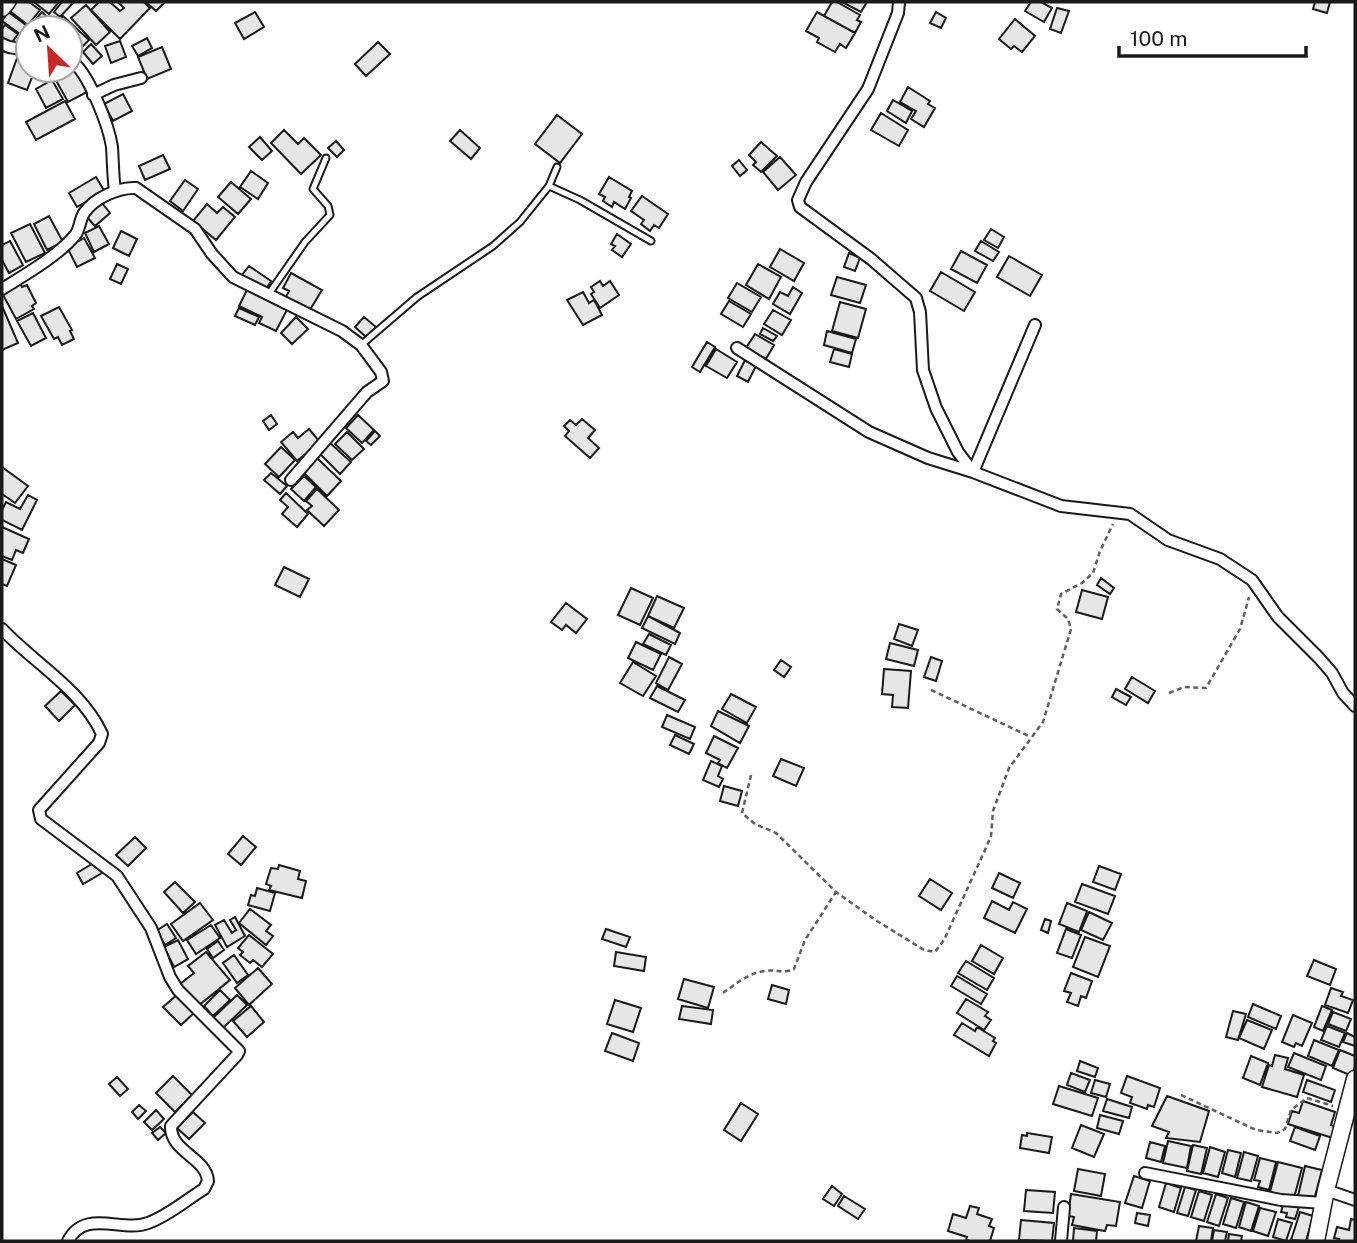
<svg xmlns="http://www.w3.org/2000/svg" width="1357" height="1243" viewBox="0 0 1357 1243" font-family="'Public Sans',sans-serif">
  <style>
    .building { fill: #e6e6e6; stroke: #1a1a1a; stroke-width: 2 }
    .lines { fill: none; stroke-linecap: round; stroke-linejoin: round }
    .lane-casing { stroke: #1a1a1a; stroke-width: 9 }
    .street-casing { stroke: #1a1a1a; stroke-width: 14 }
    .secondary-casing { stroke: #1a1a1a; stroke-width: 19 }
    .path { stroke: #5f5f5f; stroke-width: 2.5; stroke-dasharray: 5 3.5; stroke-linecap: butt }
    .lane { stroke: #fff; stroke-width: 5 }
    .street { stroke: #fff; stroke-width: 10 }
    .secondary { stroke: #fff; stroke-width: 16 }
  </style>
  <rect width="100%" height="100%" fill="#fff"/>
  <path class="building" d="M 17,2 L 29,2 L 40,10 L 28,25 L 6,8 L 8,6 L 12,9 Z
    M 34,2 L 59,2 L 49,14 Z
    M 62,2 L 74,2 L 60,17 L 54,12 Z
    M 99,2 L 110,2 L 120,11 L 124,8 L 118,2 L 144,2 L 150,8 L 120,39 L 91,10 Z
    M 146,2 L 163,2 L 164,3 L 156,11 Z
    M 832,2 L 837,2 L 860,15 L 857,20 L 861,22 L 855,33 L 824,16 Z
    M 842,2 L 867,2 L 861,12 Z
    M 1031,2 L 1041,2 L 1052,8 L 1044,22 L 1025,11 Z
    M 1315,2 L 1330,2 L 1327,13 L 1313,9 Z
    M 86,5 L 110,32 L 96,45 L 71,18 Z
    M 1057,8 L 1069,11 L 1061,33 L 1050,29 Z
    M 8,12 L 26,25 L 20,34 L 2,21 Z
    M 42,12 L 53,22 L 48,28 L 28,28 Z
    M 255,12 L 264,27 L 244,39 L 235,23 Z
    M 817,12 L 855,33 L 846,48 L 840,44 L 835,52 L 817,42 L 819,38 L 806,31 Z
    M 936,12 L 946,18 L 941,28 L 930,23 Z
    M 63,16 L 89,40 L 75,54 L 70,49 L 70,28 L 52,28 Z
    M 1015,19 L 1035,36 L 1022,52 L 1014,46 L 1011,49 L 999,39 Z
    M 5,25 L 18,34 L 10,45 L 2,39 L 2,29 Z
    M 147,38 L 152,48 L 138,56 L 132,46 Z
    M 120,41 L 126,57 L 111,63 L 105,46 Z
    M 378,42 L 390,54 L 366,76 L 355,64 Z
    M 91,44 L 102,56 L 93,64 L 83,52 Z
    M 162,47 L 171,69 L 147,79 L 138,57 Z
    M 20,50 L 28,53 L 28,70 L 42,70 L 39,77 L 33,75 L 27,90 L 8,83 Z
    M 73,64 L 87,92 L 68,102 L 53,75 L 62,70 L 70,70 L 70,66 Z
    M 52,80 L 63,99 L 46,108 L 36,89 Z
    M 908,87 L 930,101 L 928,104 L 935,108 L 924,127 L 911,119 L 916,111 L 900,102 Z
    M 123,94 L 132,111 L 113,121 L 104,104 Z
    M 893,100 L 912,111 L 906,123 L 887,111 Z
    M 65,101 L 75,119 L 36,140 L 26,122 Z
    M 881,113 L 908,130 L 899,146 L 871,130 Z
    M 557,115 L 582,134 L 560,163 L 535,144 Z
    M 284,130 L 298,144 L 304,138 L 321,155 L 301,174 L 271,143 Z
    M 460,130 L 480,148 L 471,159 L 450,141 Z
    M 260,137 L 272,151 L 262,160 L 249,147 Z
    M 336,141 L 344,150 L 337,157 L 328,148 Z
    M 761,142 L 777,156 L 761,172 L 753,165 L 756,162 L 749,155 Z
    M 163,155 L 170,169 L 145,180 L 139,166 Z
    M 780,157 L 796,175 L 778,190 L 763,172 Z
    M 739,160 L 747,170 L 740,176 L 732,166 Z
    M 251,171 L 268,183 L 258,199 L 240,187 Z
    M 96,177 L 105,192 L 77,207 L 69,193 Z
    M 609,177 L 632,191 L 629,197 L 631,198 L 625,209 L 614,202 L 612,207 L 603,201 L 605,197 L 599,194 Z
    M 185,180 L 198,189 L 183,211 L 170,201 Z
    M 231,182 L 251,199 L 238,214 L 218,197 Z
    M 642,196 L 668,214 L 659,228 L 654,225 L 650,231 L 641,224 L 644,220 L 631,211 Z
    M 102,203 L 110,213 L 95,226 L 86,216 Z
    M 207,204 L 217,213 L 223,207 L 235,217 L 216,240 L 193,221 Z
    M 49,216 L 63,242 L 47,250 L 34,224 Z
    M 30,224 L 45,253 L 26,262 L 11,233 Z
    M 99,226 L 109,244 L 94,252 L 85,233 Z
    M 991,229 L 1004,237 L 998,248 L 984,240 Z
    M 121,231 L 137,239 L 129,256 L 113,248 Z
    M 617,234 L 631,244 L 622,257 L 612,250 L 615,246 L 611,244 Z
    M 84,238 L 95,258 L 77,267 L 67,247 Z
    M 10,241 L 23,265 L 9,273 L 2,260 L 2,245 Z
    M 981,241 L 999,252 L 993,261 L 975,251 Z
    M 780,249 L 804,263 L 794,281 L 770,267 Z
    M 961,251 L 987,265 L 977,283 L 951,269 Z
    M 849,253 L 860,258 L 855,271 L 844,267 Z
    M 1009,256 L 1042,275 L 1030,296 L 997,277 Z
    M 117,264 L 128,269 L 121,284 L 110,279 Z
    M 758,264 L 781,277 L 769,299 L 746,285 Z
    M 249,266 L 271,281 L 265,291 L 242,275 Z
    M 941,272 L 975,292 L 964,311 L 930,291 Z
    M 291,273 L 322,290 L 308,313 L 284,300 L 289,291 L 283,288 Z
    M 837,277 L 866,285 L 860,303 L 831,295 Z
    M 600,281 L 603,286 L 610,281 L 619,295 L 600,308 L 591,294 L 594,292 L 591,287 Z
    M 20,283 L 22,287 L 27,285 L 36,303 L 32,306 L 34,309 L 16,319 L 2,293 Z
    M 737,283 L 761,297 L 752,312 L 728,298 Z
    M 793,287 L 802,293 L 790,314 L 773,304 L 780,292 L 788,296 Z
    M 248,288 L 288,308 L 276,331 L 259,323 L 262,317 L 239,306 Z
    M 583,292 L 589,303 L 594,300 L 602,315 L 583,325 L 567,300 Z
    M 729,301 L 751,314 L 743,327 L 721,314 Z
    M 840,302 L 866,309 L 858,338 L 832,331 Z
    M 2,306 L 18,343 L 2,350 Z
    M 59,307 L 72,330 L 70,331 L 74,339 L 62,345 L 58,337 L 54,339 L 41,316 Z
    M 239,308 L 259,317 L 255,325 L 235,316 Z
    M 773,310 L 791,320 L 782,335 L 764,324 Z
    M 33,313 L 46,338 L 31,346 L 17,321 Z
    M 296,317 L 308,329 L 292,344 L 281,333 Z
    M 364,317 L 376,327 L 366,337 L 355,327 Z
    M 763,328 L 777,336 L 773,341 L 760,334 Z
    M 827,331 L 856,339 L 852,353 L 824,345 Z
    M 755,334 L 774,345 L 766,359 L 746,348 Z
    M 707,342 L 715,347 L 700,372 L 692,367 Z
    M 716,349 L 737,362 L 727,378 L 706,366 Z
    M 834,349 L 852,354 L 849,367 L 830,362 Z
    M 745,360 L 756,366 L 748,382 L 737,376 Z
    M 271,415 L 277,424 L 269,430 L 263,421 Z
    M 358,415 L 374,430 L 362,443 L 346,428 Z
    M 582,419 L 595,430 L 588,438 L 599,448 L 590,458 L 565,436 L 569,431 L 564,426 L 570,420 L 576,425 Z
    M 309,429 L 320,442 L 297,461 L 281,442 L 293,432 L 298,438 Z
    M 375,431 L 380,436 L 371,445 L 366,441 Z
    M 347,432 L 364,449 L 352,460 L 335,444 Z
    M 329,442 L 351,462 L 340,474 L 319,453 Z
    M 281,447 L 295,460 L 279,477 L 265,464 Z
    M 317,458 L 341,481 L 327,496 L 303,472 Z
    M 2,467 L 28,486 L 15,503 L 2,494 Z
    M 271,473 L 287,486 L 280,494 L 264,480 Z
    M 304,476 L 316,487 L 304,501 L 291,489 Z
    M 317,489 L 339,510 L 324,526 L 307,510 L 312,506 L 306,501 Z
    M 286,493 L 308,514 L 297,527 L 282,514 L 288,507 L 280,500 Z
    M 28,495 L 37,500 L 22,530 L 2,520 L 2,510 L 6,502 L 20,509 Z
    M 2,527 L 29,539 L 23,553 L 16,550 L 12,560 L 2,556 Z
    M 2,559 L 16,565 L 7,586 L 2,584 Z
    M 284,567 L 309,579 L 300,597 L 275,585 Z
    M 1101,578 L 1114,588 L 1110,594 L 1097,585 Z
    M 631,588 L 653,598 L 640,625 L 618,615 Z
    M 1082,590 L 1108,597 L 1102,619 L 1076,612 Z
    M 657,596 L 684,608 L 674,628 L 648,616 Z
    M 566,603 L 587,619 L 576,633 L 566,625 L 562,630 L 551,622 Z
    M 648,616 L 680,633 L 675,644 L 642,628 Z
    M 899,624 L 918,630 L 912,646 L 894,639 Z
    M 649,634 L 671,645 L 666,655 L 643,644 Z
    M 636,642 L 661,654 L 653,670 L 628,658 Z
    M 890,643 L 918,650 L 914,666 L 886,659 Z
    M 669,657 L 682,664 L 668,690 L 656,683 Z
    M 931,657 L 942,661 L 936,681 L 924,677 Z
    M 781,660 L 791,667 L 784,677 L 774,670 Z
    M 633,662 L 656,676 L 643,696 L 620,683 Z
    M 884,669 L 911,671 L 908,708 L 892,707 L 893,695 L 882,694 Z
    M 1132,677 L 1155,691 L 1148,703 L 1125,689 Z
    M 657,686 L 685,700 L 678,712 L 650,698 Z
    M 1116,689 L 1131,697 L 1126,705 L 1112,697 Z
    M 61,691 L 75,705 L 59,721 L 45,706 Z
    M 731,694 L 756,707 L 747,723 L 722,709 Z
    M 718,711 L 749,726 L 740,743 L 711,726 Z
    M 667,715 L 695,727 L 690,739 L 662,727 Z
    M 675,735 L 694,744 L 689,754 L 670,745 Z
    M 714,736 L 738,748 L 727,768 L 718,763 L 720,760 L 706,753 Z
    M 781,759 L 804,768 L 796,786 L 773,776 Z
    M 711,761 L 722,766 L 718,776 L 723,779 L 719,787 L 703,780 Z
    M 724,786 L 742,791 L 738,806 L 720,801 Z
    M 243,836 L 256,847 L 241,865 L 228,854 Z
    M 135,837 L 146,848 L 128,866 L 116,855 Z
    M 95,862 L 102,873 L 83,884 L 77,873 Z
    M 279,865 L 300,871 L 298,879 L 306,881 L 302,898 L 269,890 L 271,886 L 266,884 L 271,868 L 278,869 Z
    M 1099,866 L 1121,874 L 1115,890 L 1093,882 Z
    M 999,873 L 1020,883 L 1013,898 L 992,888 Z
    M 930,879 L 952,893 L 941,910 L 919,896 Z
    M 175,882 L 195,902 L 183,913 L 164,892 Z
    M 1082,884 L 1115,896 L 1108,914 L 1075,902 Z
    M 257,888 L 275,893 L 270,911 L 248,905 L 251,895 L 255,896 Z
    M 992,901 L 1009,910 L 1013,902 L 1027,909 L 1015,933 L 984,918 Z
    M 200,903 L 213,920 L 183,941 L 171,924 Z
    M 1067,903 L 1087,911 L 1079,932 L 1059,924 Z
    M 250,909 L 271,925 L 266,931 L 273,936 L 266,945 L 239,923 Z
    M 1089,912 L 1112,923 L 1103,940 L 1081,930 Z
    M 235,917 L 245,936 L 227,947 L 215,925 L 224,920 L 232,933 L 236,930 L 230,920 Z
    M 1045,919 L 1051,921 L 1048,933 L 1041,930 Z
    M 167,924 L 176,938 L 165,945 L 156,931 Z
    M 211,925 L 220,938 L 196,954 L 187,940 Z
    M 606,929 L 630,937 L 626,947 L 602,939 Z
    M 1066,929 L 1081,935 L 1072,958 L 1057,953 Z
    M 249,935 L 273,954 L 262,967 L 253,960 L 250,963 L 240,955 L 243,952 L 238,948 Z
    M 1085,937 L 1110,946 L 1098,977 L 1073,967 Z
    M 178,940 L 188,959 L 174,967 L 164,947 Z
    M 218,941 L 224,950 L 213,958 L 207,949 Z
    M 981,945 L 1003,958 L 994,974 L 972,961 Z
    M 206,952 L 230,980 L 198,1006 L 180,984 L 194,973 L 188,966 Z
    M 616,952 L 646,957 L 644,971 L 614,966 Z
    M 234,955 L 248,975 L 237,983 L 223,963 Z
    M 1314,960 L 1336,969 L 1330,985 L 1307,976 Z
    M 966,961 L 994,978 L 987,990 L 958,973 Z
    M 258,968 L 272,984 L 249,1005 L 235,988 Z
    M 1071,973 L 1092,981 L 1086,998 L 1081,996 L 1078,1006 L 1067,1002 L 1071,993 L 1064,991 Z
    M 957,976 L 987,994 L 981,1004 L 951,986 Z
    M 684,979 L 714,987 L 708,1008 L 678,999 Z
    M 772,985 L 789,990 L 786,1004 L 768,999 Z
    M 1331,988 L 1343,992 L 1341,996 L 1353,1000 L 1348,1013 L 1325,1005 Z
    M 220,990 L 230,1000 L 213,1016 L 204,1006 Z
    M 178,994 L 195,1012 L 181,1025 L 163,1007 Z
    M 237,995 L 247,1005 L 223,1028 L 213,1018 Z
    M 966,999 L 988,1012 L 985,1016 L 991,1020 L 984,1030 L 957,1013 Z
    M 615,1000 L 641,1008 L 633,1032 L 607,1024 Z
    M 1253,1004 L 1281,1016 L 1276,1029 L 1248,1017 Z
    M 251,1006 L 264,1022 L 247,1037 L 233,1021 Z
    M 682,1006 L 713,1010 L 711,1024 L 679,1019 Z
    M 1322,1006 L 1332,1010 L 1323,1031 L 1314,1027 Z
    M 1233,1011 L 1246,1014 L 1238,1040 L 1226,1037 Z
    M 1333,1012 L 1351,1019 L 1346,1031 L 1328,1024 Z
    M 1293,1015 L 1312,1023 L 1302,1046 L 1296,1043 L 1294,1047 L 1282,1042 Z
    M 1247,1020 L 1272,1030 L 1264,1049 L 1239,1038 Z
    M 962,1023 L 975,1031 L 977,1027 L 995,1038 L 993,1041 L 996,1043 L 989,1056 L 954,1035 Z
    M 1327,1026 L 1345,1033 L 1339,1047 L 1321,1040 Z
    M 612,1033 L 639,1043 L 633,1061 L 605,1051 Z
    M 1347,1033 L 1355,1037 L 1355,1046 L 1343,1042 Z
    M 1314,1040 L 1339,1050 L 1332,1066 L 1308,1056 Z
    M 1340,1050 L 1355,1056 L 1355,1067 L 1352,1076 L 1333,1068 Z
    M 1294,1053 L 1326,1066 L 1321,1080 L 1288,1067 Z
    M 1275,1055 L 1288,1058 L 1285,1069 L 1304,1075 L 1297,1097 L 1262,1087 L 1269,1065 L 1272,1066 Z
    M 1251,1056 L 1268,1063 L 1260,1085 L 1243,1078 Z
    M 1080,1061 L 1098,1068 L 1095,1077 L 1077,1071 Z
    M 1071,1073 L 1090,1080 L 1085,1092 L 1067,1085 Z
    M 173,1076 L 192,1095 L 175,1112 L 156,1093 Z
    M 1127,1076 L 1160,1088 L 1154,1107 L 1148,1105 L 1147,1109 L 1130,1103 L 1132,1097 L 1121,1093 Z
    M 117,1077 L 128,1089 L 120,1096 L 109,1084 Z
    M 1095,1080 L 1110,1084 L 1106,1097 L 1091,1093 Z
    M 1307,1080 L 1335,1090 L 1331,1102 L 1303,1092 Z
    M 1059,1086 L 1098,1098 L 1092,1116 L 1053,1104 Z
    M 1167,1096 L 1209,1111 L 1200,1142 L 1166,1138 L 1169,1132 L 1152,1126 Z
    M 1107,1099 L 1132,1107 L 1129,1118 L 1103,1111 Z
    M 1303,1101 L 1335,1112 L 1331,1125 L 1340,1128 L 1336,1139 L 1288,1124 L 1292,1111 L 1299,1113 Z
    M 741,1103 L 758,1114 L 741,1141 L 724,1130 Z
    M 139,1105 L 146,1111 L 138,1119 L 132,1112 Z
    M 156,1110 L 164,1119 L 152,1130 L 144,1122 Z
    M 193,1112 L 205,1123 L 189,1139 L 177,1128 Z
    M 1100,1115 L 1123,1121 L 1119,1134 L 1097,1128 Z
    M 1081,1125 L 1104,1134 L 1094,1157 L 1072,1148 Z
    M 160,1127 L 166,1133 L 158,1140 L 152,1133 Z
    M 1295,1127 L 1320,1136 L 1315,1150 L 1290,1141 Z
    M 1027,1133 L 1052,1137 L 1049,1153 L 1020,1148 L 1022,1135 L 1027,1136 Z
    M 1168,1141 L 1191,1146 L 1187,1168 L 1163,1163 Z
    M 1150,1142 L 1165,1146 L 1161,1162 L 1146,1158 Z
    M 1193,1145 L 1207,1148 L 1201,1174 L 1187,1171 Z
    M 1210,1147 L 1225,1152 L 1218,1177 L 1203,1173 Z
    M 1228,1150 L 1241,1153 L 1235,1177 L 1222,1173 Z
    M 1244,1152 L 1258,1156 L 1251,1181 L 1237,1178 Z
    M 1260,1158 L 1276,1162 L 1269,1190 L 1258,1187 L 1260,1181 L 1254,1180 Z
    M 1278,1162 L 1302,1168 L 1294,1198 L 1270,1192 Z
    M 1305,1166 L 1322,1170 L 1314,1200 L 1298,1196 Z
    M 1078,1169 L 1105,1174 L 1101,1196 L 1074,1191 Z
    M 1134,1176 L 1150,1181 L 1142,1208 L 1125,1203 Z
    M 1166,1183 L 1181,1188 L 1174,1212 L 1159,1207 Z
    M 832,1186 L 842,1194 L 834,1206 L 823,1199 Z
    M 1185,1187 L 1196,1190 L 1188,1216 L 1177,1213 Z
    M 1026,1190 L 1055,1192 L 1053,1213 L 1024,1211 Z
    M 1199,1191 L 1212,1195 L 1204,1221 L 1191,1217 Z
    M 1071,1194 L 1120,1202 L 1116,1226 L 1107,1225 L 1105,1231 L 1072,1225 L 1074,1217 L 1068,1216 Z
    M 1216,1194 L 1228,1198 L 1219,1226 L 1207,1222 Z
    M 844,1196 L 865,1209 L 858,1219 L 838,1206 Z
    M 1231,1198 L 1244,1202 L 1236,1228 L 1223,1224 Z
    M 1246,1202 L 1259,1206 L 1251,1231 L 1239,1227 Z
    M 1284,1202 L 1299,1207 L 1295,1219 L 1286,1217 L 1287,1213 L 1281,1212 Z
    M 970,1206 L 979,1208 L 977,1214 L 992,1219 L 989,1226 L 994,1228 L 990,1241 L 970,1241 L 966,1240 L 967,1237 L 948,1231 L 953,1214 L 966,1218 Z
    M 1260,1208 L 1276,1212 L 1268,1236 L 1253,1231 Z
    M 1300,1212 L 1313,1216 L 1306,1241 L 1291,1240 Z
    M 1137,1213 L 1150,1215 L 1148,1226 L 1135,1223 Z
    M 1278,1219 L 1292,1223 L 1286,1241 L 1273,1237 Z
    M 1351,1219 L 1355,1220 L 1355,1241 L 1338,1241 L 1339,1239 L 1334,1238 L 1337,1227 L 1349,1230 Z
    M 1021,1220 L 1054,1223 L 1052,1241 L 1019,1240 Z
    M 1199,1226 L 1213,1228 L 1211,1241 L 1196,1241 Z
    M 1074,1228 L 1097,1231 L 1096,1241 L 1073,1241 Z
    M 1214,1230 L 1227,1232 L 1225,1241 L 1212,1241 Z
    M 1229,1234 L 1242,1236 L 1241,1241 L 1228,1241 Z"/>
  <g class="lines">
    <defs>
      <path id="lane" d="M 549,186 L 580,200 L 651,241
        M 268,295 L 305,242 L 330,215 L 328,206 L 313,189 L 326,158
        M 361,345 L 417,297 L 493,246 L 520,222 L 549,186 L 557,167"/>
      <path id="street" d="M 899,2 L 898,13 L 868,89 L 806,182 L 798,200 L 800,207 L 871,259 L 916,298 L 920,312 L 923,370 L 936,408 L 958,452 L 973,472 L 1035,325
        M 2,44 L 9,47 L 28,50
        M 70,60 C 88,70 109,127 112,147 C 113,162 113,177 115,191
        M 93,95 L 114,85 L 141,78
        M 2,289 C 23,276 61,254 76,234 C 80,228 80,219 84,213 C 94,198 119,187 136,188 L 195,229 L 212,254 L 233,277 L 342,331 L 361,345 L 381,372 L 383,381 L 367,392 L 291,480
        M 737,348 L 869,432 L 928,458 L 973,472 L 1061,506 L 1130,514 L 1168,540 L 1220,559 L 1252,580 L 1278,617 L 1319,658 L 1332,673 L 1343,693 L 1355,706
        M 2,629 C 34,663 82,690 102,734 L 99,743 L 39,810 L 41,819 L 117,876 L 151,928 L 170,977 L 178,990 L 239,1051 L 237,1055 L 171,1126 C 170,1152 206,1157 208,1181 L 204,1189 C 186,1200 168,1216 148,1223 C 122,1233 85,1208 68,1241
        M 1145,1173 L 1281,1200 L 1323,1203
        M 1326,1190 L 1355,1200
        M 1061,1241 L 1064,1207"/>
      <path id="secondary" d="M 2,8 L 7,2
        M 1316,1241 L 1326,1190 L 1355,1079"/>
    </defs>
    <use href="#lane" class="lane-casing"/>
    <use href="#street" class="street-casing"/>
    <use href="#secondary" class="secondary-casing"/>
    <path class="path" d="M 931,690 L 1031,737
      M 1169,693 L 1184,687 L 1206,688 L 1240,629 L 1249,597
      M 751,775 L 742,813 L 755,824 L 776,833 L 836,892 L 877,921 L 924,950 L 935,952 L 944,940 L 985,850 L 991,836 L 993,811 L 1009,768 L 1043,722 L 1071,629 L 1068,619 L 1057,609 L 1061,594 L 1082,583 L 1093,573 L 1100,551 L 1113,524
      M 723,993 C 736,984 748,973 765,971 C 776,969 783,974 794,969 L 805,940 L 836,892
      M 1181,1095 L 1256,1130 L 1277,1133 L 1285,1129 L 1291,1110 L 1307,1098 L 1333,1106"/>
    <use href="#lane" class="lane"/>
    <use href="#street" class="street"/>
    <use href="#secondary" class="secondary"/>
  </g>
  <rect width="1357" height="1243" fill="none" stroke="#1a1a1a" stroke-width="7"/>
  <g transform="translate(49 49) rotate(335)"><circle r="33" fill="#ffffff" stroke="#a3a3a3" stroke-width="2"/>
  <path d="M0-5L12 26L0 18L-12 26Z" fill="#c62828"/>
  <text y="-10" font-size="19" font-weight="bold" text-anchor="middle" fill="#1a1a1a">N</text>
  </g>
  <path d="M1119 46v10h187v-10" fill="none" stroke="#1a1a1a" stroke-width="3.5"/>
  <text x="1130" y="46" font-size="21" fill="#1a1a1a" stroke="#ffffff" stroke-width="5" paint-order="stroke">100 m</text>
</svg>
